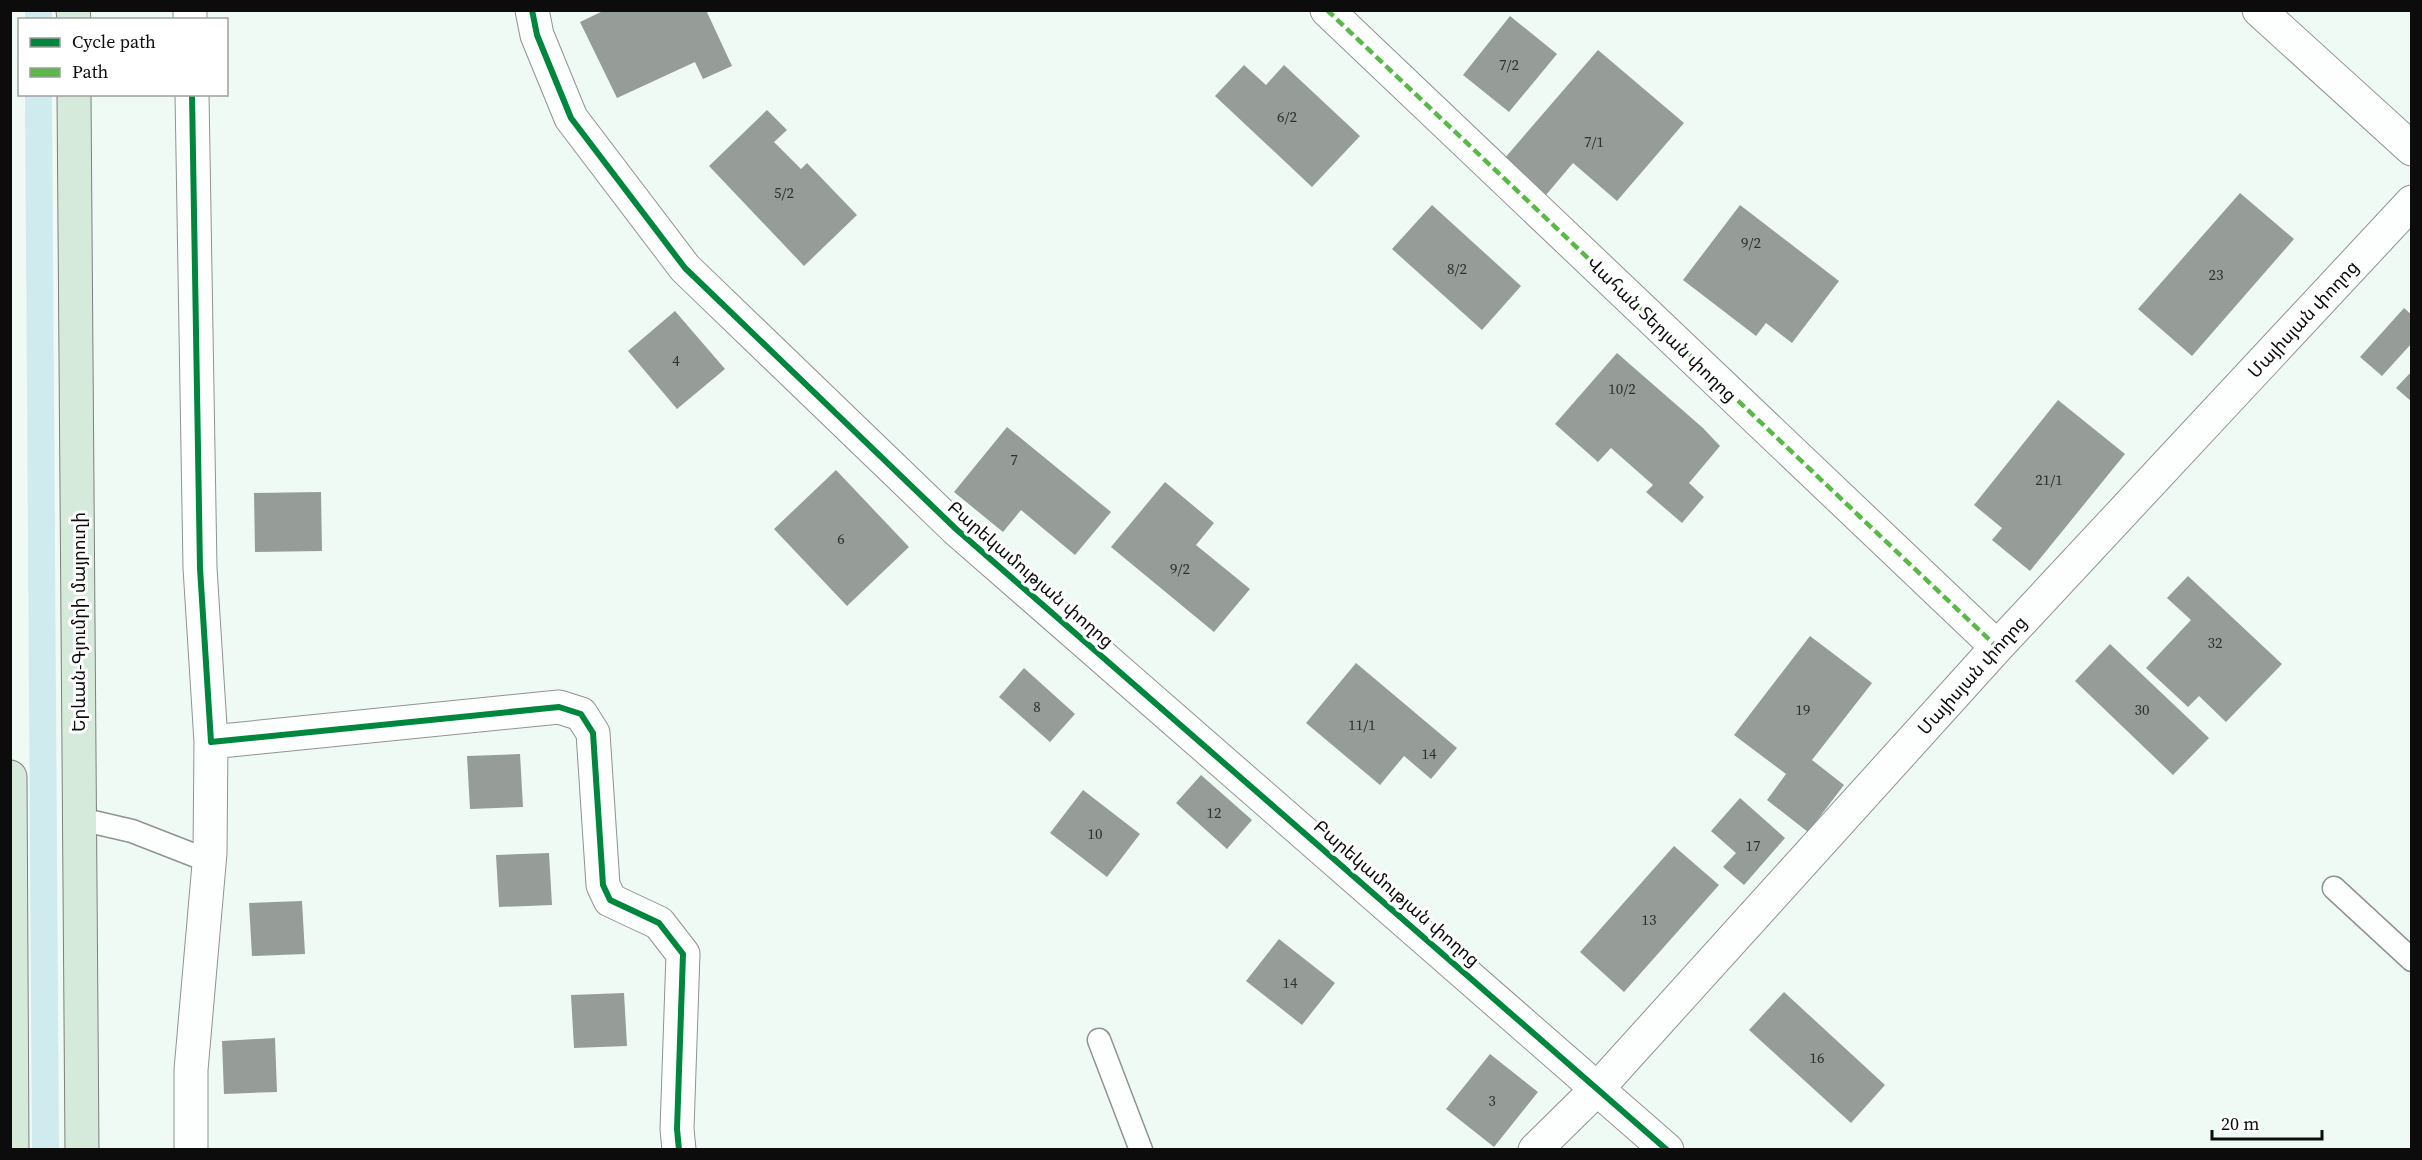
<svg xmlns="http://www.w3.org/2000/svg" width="2422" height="1160" viewBox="0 0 2422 1160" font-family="'Source Serif 4','Noto Sans Armenian',serif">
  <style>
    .green { fill: #d0ebee }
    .building { fill: #969d99 }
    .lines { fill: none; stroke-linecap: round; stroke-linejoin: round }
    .service-casing { stroke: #8f9391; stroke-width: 25 }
    .minor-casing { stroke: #8f9391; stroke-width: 35 }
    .trunk-casing { stroke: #7c807e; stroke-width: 35 }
    .service { stroke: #fdfefe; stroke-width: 22 }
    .minor { stroke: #fdfefe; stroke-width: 33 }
    .trunk { stroke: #d6eadc; stroke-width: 33 }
    .quiet { stroke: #58b947; stroke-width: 4.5; stroke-dasharray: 9 4.5; stroke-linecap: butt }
    .cycleway-casing { stroke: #fff; stroke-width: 10 }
    .cycleway { stroke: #00873e; stroke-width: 6 }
    .labels { text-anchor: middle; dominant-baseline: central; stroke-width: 6; stroke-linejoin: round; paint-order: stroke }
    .number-label { font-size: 15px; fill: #2e302f }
    .street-label { font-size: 18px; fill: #0c0c0c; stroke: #fff }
  </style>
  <rect width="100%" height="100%" fill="#f0faf5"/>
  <path class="green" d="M 25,11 L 52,11 L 52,19 L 25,19 Z
    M 25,95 L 52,95 L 59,1150 L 32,1149 Z"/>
  <path class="building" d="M 605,10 L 706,10 L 732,66 L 703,79 L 695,62 L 617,98 L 580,22 Z
    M 1510,16 L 1557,54 L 1509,112 L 1463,75 Z
    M 1598,50 L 1684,123 L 1617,201 L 1573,163 L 1546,195 L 1504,159 Z
    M 1244,65 L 1266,85 L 1284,65 L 1360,136 L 1312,187 L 1215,96 Z
    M 767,110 L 787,130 L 774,142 L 801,169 L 807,163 L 857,215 L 804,266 L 709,166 Z
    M 2240,193 L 2294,239 L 2192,356 L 2138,309 Z
    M 1432,205 L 1521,286 L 1482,330 L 1392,249 Z
    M 1740,205 L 1839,281 L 1792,343 L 1766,323 L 1756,336 L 1683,280 Z
    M 2404,308 L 2412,315 L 2412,343 L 2382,376 L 2360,357 Z
    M 675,311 L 725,369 L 677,409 L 628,351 Z
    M 1617,353 L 1703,428 L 1720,446 L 1689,483 L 1704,497 L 1682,523 L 1646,492 L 1653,485 L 1611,448 L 1598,462 L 1555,424 Z
    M 2412,371 L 2412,402 L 2396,388 Z
    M 2058,400 L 2125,454 L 2030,571 L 1992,540 L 2002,528 L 1974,505 Z
    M 1007,427 L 1111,512 L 1075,555 L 1021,510 L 1003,532 L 954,492 Z
    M 836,470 L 909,547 L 847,606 L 774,529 Z
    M 1165,482 L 1214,523 L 1196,545 L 1250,589 L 1214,632 L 1111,547 Z
    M 321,492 L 322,551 L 255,552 L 254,493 Z
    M 2188,576 L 2282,664 L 2226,722 L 2199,696 L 2188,707 L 2146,668 L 2191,620 L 2167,598 Z
    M 1810,636 L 1872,683 L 1812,760 L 1844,785 L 1808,832 L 1767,800 L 1786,774 L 1734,735 Z
    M 2110,644 L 2209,738 L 2173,775 L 2075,681 Z
    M 1356,663 L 1457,748 L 1431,779 L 1404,756 L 1380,785 L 1306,723 Z
    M 1024,668 L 1075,714 L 1050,742 L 999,697 Z
    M 520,754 L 523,807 L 470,809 L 467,756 Z
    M 1201,775 L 1252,820 L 1227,849 L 1176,803 Z
    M 1083,790 L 1140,834 L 1107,877 L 1050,833 Z
    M 1740,798 L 1785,838 L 1744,885 L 1723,867 L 1736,853 L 1711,831 Z
    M 1674,846 L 1719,885 L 1624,992 L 1580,952 Z
    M 549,853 L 552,905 L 499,907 L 496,855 Z
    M 302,901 L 305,954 L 252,956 L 249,903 Z
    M 1279,939 L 1335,983 L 1302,1025 L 1246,981 Z
    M 1784,992 L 1885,1085 L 1851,1123 L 1749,1030 Z
    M 624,993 L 627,1046 L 574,1048 L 571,995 Z
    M 275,1038 L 277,1092 L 224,1094 L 222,1041 Z
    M 1490,1054 L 1538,1092 L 1494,1147 L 1446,1109 Z"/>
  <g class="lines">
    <defs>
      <path id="service" d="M 80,819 L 132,831 L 209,861
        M 2334,888 L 2412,960
        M 1099,1040 L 1141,1150"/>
      <path id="minor" d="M 190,10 L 190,20
        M 532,10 L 537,35 L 571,118 L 685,268 L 956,529 L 1667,1150
        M 1327,10 L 1997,647
        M 2259,10 L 2412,149
        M 192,94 L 200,568 L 211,742 L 559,707 L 581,714 L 593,733 L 603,885 L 610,900 L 659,923 L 683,954 L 677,1129 L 679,1150
        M 191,1150 L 191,1070 L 210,853 L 211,742
        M 1535,1150 L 1598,1088 L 1997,647 L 2412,202"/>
      <path id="trunk" d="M 73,10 L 74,20
        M 74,94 L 82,1150
        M 10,777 L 12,1150"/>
    </defs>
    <use href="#service" class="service-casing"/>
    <use href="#minor" class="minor-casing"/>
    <use href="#trunk" class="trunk-casing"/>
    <use href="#service" class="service"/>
    <use href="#minor" class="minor"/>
    <use href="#trunk" class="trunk"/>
    <path class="quiet" d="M 1327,10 L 1997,647"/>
    <defs>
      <path id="cycleway" d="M 532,10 L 537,35 L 571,118 L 685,268 L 956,529 L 1667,1150
        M 192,94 L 200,568 L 211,742 L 559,707 L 581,714 L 593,733 L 603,885 L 610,900 L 659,923 L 683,954 L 677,1129 L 679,1150"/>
    </defs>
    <use href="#cycleway" class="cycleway-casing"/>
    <use href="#cycleway" class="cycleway"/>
  </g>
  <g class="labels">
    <g class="number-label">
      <text x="1509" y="64">7/2</text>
      <text x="1287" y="116">6/2</text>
      <text x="1594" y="141">7/1</text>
      <text x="784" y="192">5/2</text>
      <text x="1751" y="242">9/2</text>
      <text x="1457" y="268">8/2</text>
      <text x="2216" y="274">23</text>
      <text x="676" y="360">4</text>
      <text x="1622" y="388">10/2</text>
      <text x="1014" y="459">7</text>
      <text x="2049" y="479">21/1</text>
      <text x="841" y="538">6</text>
      <text x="1180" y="568">9/2</text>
      <text x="2215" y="642">32</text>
      <text x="1037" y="706">8</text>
      <text x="1803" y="709">19</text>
      <text x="2142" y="709">30</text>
      <text x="1362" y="724">11/1</text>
      <text x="1429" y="753">14</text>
      <text x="1214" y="812">12</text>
      <text x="1095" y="833">10</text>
      <text x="1753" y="845">17</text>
      <text x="1649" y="919">13</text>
      <text x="1290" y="982">14</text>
      <text x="1817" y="1057">16</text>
      <text x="1492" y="1100">3</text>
    </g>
    <g class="street-label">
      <text transform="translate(2303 319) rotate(-47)">Մայիսյան փողոց</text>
      <text transform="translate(1662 329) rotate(44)">Վահան Տերյան փողոց</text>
      <text transform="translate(1031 574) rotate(41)">Բարեկամության փողոց</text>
      <text transform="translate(78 622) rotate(-90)">Երևան-Գյումրի մայրուղի</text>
      <text transform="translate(1972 675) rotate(-48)">Մայիսյան փողոց</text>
      <text transform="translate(1397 893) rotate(41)">Բարեկամության փողոց</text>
    </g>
  </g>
  <rect width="2422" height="1160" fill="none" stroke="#0c0c0c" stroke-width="24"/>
  <rect x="18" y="18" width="210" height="78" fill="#ffffff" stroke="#9e9e9e" stroke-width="1.5"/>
  <rect x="30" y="38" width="30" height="9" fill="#00873e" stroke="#9e9e9e" stroke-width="1.5"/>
  <text x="72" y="48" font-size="18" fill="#0c0c0c">Cycle path</text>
  <rect x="30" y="68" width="30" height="9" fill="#58b947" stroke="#9e9e9e" stroke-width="1.5"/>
  <text x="72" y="78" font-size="18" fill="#0c0c0c">Path</text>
  <path d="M2212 1130v9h110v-9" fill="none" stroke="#0c0c0c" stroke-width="3"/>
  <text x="2221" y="1130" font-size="18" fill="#0c0c0c" stroke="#ffffff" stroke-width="4.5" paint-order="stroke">20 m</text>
</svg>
